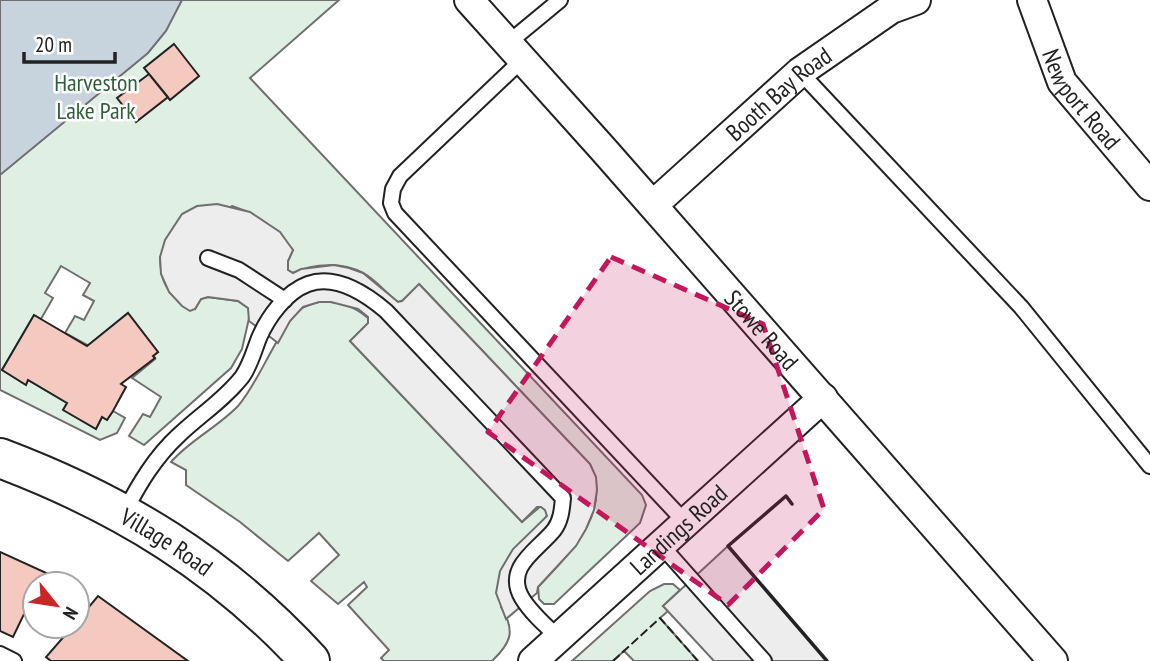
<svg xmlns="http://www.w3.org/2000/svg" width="1150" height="661" viewBox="0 0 1150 661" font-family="'PT Sans Narrow',sans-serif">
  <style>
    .green { fill: #e0efe3; stroke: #6f6f6f; stroke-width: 2 }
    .parking { fill: #ededed; stroke: #6f6f6f; stroke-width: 2 }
    .water { fill: #c7d3dd; stroke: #6f6f6f; stroke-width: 2 }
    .building { fill: #f3c9c0; stroke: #222; stroke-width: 2 }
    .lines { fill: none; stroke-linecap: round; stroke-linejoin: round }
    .lane-casing { stroke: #222; stroke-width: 18 }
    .street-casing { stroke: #222; stroke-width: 32 }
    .secondary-casing { stroke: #222; stroke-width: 42 }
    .lane { stroke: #fff; stroke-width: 14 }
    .street { stroke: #fff; stroke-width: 28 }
    .secondary { stroke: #fff; stroke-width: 38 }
    .fence { stroke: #222; stroke-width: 2; stroke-dasharray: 9 3.5; stroke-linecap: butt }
    .wall { stroke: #222; stroke-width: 3.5 }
    .marked { fill: #c2185b; fill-opacity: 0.2; stroke: #c2185b; stroke-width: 5; stroke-dasharray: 14 9; stroke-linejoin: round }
    .labels { text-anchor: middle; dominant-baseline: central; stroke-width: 5; stroke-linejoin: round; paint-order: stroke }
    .park-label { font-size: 24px; fill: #2f5e38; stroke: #fff }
    .street-label { font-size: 24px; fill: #222; stroke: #fff }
  </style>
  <rect width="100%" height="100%" fill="#fff"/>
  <path class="green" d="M 0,0 L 339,0 L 250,78 L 642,495 L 646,505 L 640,523 L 554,604 L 544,604 L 539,599 L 538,587 C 569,554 613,513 590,464 L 420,285 L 402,301 L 398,302 C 386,293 376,280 363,273 C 342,262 314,263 293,273 L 288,270 L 288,261 L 293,250 C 273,228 261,215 232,206 L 160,257 C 161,290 169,292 195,309 L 201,299 L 208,297 L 238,301 L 248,308 L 250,314 L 242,349 L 231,368 L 144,445 L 129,436 L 143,414 L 150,417 L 161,397 L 132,378 L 155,359 L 153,356 L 158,352 L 128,313 L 89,346 L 65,333 L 75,316 L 84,320 L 94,301 L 83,295 L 90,283 L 61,266 L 45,293 L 53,298 L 41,319 L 34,315 L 2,370 L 26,384 L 28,380 L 67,403 L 96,428 L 102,417 L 107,420 L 113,411 L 125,418 L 117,433 L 100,440 L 0,390 Z
    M 319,302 C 338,301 353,305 368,318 L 369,323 L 350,341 L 522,522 L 541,506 L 548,513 L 501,607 C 516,631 511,643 492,661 L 384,661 L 381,658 L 389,650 L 348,605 L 367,587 L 364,582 L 338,604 L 311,581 L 339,555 L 319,533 L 288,561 L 240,522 L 186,485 L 186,470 L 171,462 C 190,440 218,427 238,406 C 260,382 280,322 304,307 C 308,305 314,303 319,302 Z
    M 664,584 L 673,584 L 680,590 L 663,606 L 668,611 L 660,618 L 698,661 L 634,661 L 624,651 L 613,661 L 572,661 L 650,591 Z"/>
  <path class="parking" d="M 217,204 L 250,212 L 280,232 L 293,250 L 288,261 L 288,270 L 293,273 L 301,269 L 334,265 L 349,268 L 363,273 L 398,302 L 402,301 L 419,284 L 590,464 L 596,477 L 597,490 L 594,510 L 586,529 L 576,546 L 538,587 L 537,593 L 506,619 L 496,593 L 500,571 L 513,549 L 547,516 L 545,510 L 541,507 L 537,507 L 522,522 L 350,341 L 368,323 L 368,317 L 358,309 L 331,302 L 319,302 L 303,307 L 290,321 L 278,343 L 249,321 L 248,308 L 238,301 L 208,297 L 201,299 L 195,309 L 190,311 L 182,306 L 169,292 L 161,274 L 160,257 L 165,240 L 182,214 L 197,206 Z
    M 728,546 L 827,661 L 714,661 L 663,606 Z"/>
  <path class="water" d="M 0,0 L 182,0 L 166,31 L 148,53 L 0,175 Z"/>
  <path class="building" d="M 174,44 L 199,76 L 170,100 L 144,68 Z
    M 149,74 L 168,97 L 136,122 L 117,98 Z
    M 128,313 L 158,352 L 153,356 L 155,358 L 121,384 L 126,387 L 113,411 L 107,420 L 102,417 L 96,429 L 63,410 L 67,403 L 28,380 L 26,385 L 2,370 L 34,315 L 87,346 Z
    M 0,552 L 55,577 L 52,584 L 35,584 L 35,619 L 24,614 L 13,637 L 0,631 Z
    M 98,596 L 188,661 L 51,661 L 46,657 L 73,626 L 77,626 L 77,621 Z"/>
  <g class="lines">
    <defs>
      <path id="lane" d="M 508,43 L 560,0
        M 522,60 L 400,176 L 393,189 L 391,203 L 395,213 L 686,523
        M 800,72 L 1021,307 L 1150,466
        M 208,258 L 239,270 L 285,300
        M 124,513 C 139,484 155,457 179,435 C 200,415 224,400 242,377 C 250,366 254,351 259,338 C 268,317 286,292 308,284 C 336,274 366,294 386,311 L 563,498 C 562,509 561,521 554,530 C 538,550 504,567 522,598 C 531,613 546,626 559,638
        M 661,545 L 764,661
        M 0,654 L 14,661"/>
      <g id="street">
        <path id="s1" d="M 469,0 L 603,149 L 1053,661"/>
        <path id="s2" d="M 1032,0 L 1062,82 L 1150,186"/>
        <path id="s3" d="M 653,205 L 800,72 L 891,9 L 916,0"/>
        <path id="s4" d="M 533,661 L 823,398"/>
      </g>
      <g id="secondary">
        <path id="s5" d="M 0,458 C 122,504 222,565 310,661"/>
      </g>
    </defs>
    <use href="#lane" class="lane-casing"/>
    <use href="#street" class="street-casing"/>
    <use href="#secondary" class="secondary-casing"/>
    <use href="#lane" class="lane"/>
    <use href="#street" class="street"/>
    <use href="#secondary" class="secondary"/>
    <path class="fence" d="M 613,661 L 660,618 L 698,661"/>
    <path class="wall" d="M 792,504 L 786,496 L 728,546 L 827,661"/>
  </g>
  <path class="marked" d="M 611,257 L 763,324 L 824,509 L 728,605 L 488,432 Z"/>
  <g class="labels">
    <g class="park-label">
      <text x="96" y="82">Harveston<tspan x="96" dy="28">Lake Park</tspan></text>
    </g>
    <g class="street-label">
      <text stroke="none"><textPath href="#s3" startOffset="168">Booth Bay Road</textPath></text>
      <text stroke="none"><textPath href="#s2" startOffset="112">Newport Road</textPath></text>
      <text stroke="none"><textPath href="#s1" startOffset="441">Stowe Road</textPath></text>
      <text stroke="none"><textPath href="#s4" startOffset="196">Landings Road</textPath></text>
      <text stroke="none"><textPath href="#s5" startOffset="187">Village Road</textPath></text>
    </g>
  </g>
  <g transform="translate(56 605) rotate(120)"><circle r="33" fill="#ffffff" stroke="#a7a7a7" stroke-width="2"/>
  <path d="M0-5L12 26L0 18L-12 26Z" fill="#c62828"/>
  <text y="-10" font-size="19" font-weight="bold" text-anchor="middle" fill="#222222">N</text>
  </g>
  <path d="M24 52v10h91v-10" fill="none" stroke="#222222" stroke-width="3.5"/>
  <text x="35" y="52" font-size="21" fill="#222222" stroke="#ffffff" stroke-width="5" paint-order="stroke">20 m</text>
</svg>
